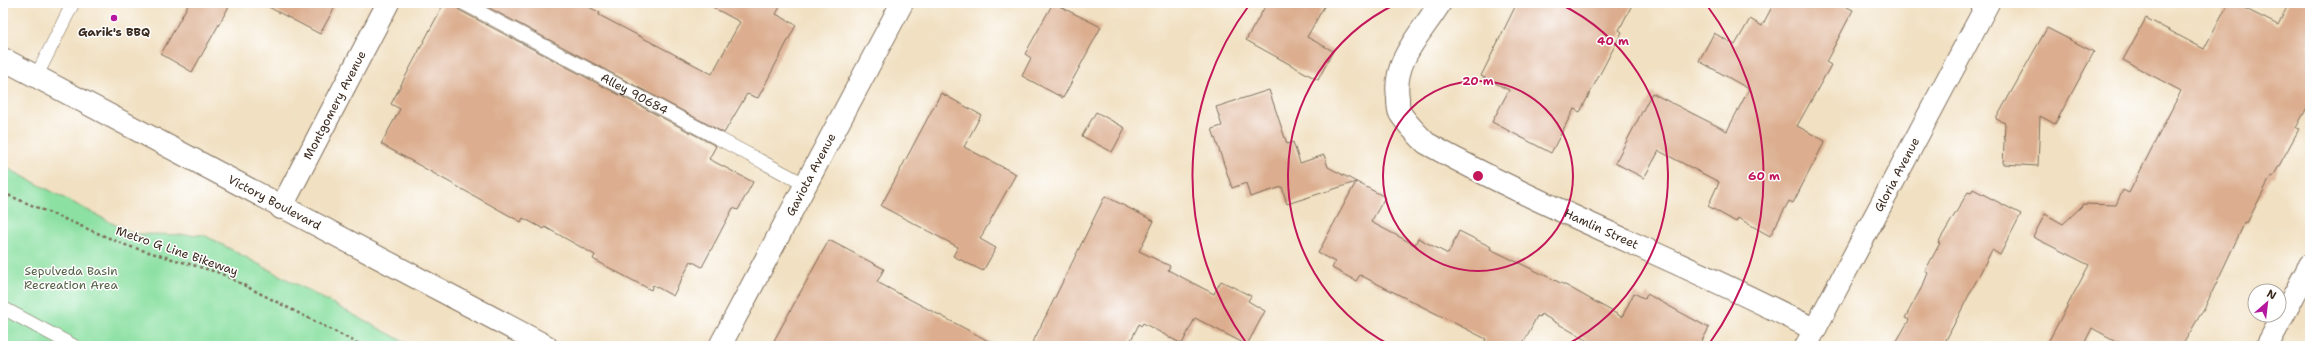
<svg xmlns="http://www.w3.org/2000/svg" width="2313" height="349" viewBox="0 0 2313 349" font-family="'Shantell Sans',sans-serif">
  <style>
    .green { fill: #8be0a2; stroke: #638560 }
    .building { fill: #dcae8f }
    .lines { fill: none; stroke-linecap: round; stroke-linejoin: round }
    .lane-casing { stroke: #7b6a57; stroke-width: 14 }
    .street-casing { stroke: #7b6a57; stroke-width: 24 }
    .secondary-casing { stroke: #7b6a57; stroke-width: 24 }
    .primary-casing { stroke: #7b6a57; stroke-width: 24 }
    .path { stroke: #7b6a57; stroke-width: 2.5; stroke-dasharray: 3 3; stroke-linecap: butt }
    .lane { stroke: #fff; stroke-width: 13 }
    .street { stroke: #fff; stroke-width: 22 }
    .secondary { stroke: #fff; stroke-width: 22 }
    .primary { stroke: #fff; stroke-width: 22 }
    .ring { fill: none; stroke: #c2185b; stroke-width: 2 }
    .poi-dot { fill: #b5179e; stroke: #fff; stroke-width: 1.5 }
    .labels { text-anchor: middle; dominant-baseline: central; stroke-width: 3; stroke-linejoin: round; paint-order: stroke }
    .poi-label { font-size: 12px; font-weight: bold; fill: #3b2a1e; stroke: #fff }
    .street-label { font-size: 12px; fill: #3b2a1e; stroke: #fff }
    .park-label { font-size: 12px; fill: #536146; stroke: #fff }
    .centre { fill: #c2185b; stroke: #fff; stroke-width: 2 }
    .ring-label { font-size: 12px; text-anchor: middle; font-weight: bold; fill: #c2185b; stroke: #fff; stroke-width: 3; stroke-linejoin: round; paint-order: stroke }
  </style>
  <rect width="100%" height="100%" fill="#fff"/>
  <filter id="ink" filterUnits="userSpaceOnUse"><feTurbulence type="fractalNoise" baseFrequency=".025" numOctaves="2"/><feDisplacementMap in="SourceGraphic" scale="8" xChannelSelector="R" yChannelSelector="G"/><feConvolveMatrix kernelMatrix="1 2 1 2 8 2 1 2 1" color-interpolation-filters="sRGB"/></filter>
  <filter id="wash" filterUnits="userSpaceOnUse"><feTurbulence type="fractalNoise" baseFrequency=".012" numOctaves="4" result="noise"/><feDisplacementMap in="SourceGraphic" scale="16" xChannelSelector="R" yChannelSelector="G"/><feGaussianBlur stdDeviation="0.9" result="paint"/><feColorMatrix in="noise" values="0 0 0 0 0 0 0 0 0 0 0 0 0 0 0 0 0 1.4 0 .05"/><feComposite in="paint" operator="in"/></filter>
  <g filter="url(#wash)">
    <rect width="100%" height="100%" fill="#f1e0c1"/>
    <path class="green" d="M 3,163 L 5,167 L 133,234 L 204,235 L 412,346 L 3,346 Z"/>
    <g id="blocks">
      <path class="building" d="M 189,3 L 231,3 L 192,72 L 161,54 Z
        M 261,3 L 337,3 L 320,34 Z
        M 444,3 L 455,3 L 459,10 L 716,146 L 709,159 L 753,182 L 738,210 L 733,208 L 702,267 L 691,261 L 673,296 L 653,285 L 651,290 L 615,271 L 593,259 L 595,255 L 545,227 L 544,229 L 523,218 L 521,222 L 381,144 L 400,109 L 391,104 Z
        M 480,3 L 582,3 L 600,13 L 599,15 L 712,74 L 740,22 L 705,3 L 782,3 L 776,14 L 796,25 L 758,98 L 747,94 L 724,133 Z
        M 1053,3 L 1101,27 L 1063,98 L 1022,76 L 1031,58 L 1025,54 Z
        M 1267,3 L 1326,3 L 1307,37 L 1333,51 L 1318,80 L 1246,40 Z
        M 1517,3 L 1633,3 L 1619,30 L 1622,32 L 1580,112 L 1574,109 L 1551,153 L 1492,122 L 1509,90 L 1481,76 Z
        M 1774,3 L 1839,3 L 1853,10 L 1826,62 L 1831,65 L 1797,126 L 1825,141 L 1793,203 L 1789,201 L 1770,236 L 1738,218 L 1736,222 L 1708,206 L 1719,182 L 1659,151 L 1644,178 L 1615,163 L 1652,93 L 1727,131 L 1749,89 L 1699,61 L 1714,33 L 1735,45 L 1750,19 L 1762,26 Z
        M 2228,3 L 2234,3 L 2278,25 L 2289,3 L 2310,3 L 2310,102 L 2296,128 L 2299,129 L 2273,177 L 2271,176 L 2247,223 L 2245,222 L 2206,305 L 2182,346 L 2125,346 L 2092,328 L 2083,346 L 2046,346 L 2089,265 L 2033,237 L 2045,214 L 2063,224 L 2084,204 L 2116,205 L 2123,190 L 2129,193 L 2181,91 L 2123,60 L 2146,18 L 2204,49 Z
        M 2047,28 L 2094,52 L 2055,124 L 2040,116 L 2038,166 L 2003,164 L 2005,123 L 1996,119 Z
        M 1269,90 L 1287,144 L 1293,142 L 1300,163 L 1324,155 L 1328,167 L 1385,197 L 1371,222 L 1415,245 L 1418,238 L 1448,254 L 1459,231 L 1491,247 L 1490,249 L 1569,287 L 1622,317 L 1634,293 L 1645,299 L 1647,294 L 1709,328 L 1699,346 L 1597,346 L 1541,314 L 1540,317 L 1537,316 L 1522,346 L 1482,346 L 1486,339 L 1360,275 L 1356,281 L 1332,268 L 1335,262 L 1318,253 L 1356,182 L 1287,204 L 1282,187 L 1250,197 L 1246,183 L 1232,188 L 1212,129 L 1222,126 L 1216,107 Z
        M 941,93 L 981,115 L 964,147 L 1016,174 L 980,239 L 996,248 L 983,271 L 953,256 L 958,247 L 881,206 Z
        M 1096,112 L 1125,128 L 1112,152 L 1082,136 Z
        M 1973,189 L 2021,214 L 2000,255 L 1992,250 L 1943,346 L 1894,346 L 1909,320 L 1905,318 L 1924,283 L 1928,273 L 1925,271 L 1940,243 L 1938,243 L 1968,192 L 1971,193 Z
        M 1105,196 L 1154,221 L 1139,251 L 1170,266 L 1168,270 L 1214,294 L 1221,281 L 1251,296 L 1248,301 L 1265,311 L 1247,345 L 1195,318 L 1182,344 L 1143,323 L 1141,326 L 1139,324 L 1128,346 L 1031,346 Z
        M 829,240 L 884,269 L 877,282 L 998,346 L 771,346 Z"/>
    </g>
  </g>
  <g filter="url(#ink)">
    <use href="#blocks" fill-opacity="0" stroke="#7b6a57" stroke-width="1"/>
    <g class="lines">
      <defs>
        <g id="lane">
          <path id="s1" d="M 463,3 L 806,185"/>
          <path d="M 36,77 L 73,3"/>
          <path d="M 3,308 L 74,346"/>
        </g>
        <g id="street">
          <path id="s2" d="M 1440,3 C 1422,33 1392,60 1398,98 C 1398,102 1398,109 1400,113 C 1407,124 1417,134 1426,143 C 1552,213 1688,263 1815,330"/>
          <path id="s3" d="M 281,208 L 388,3"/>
          <path id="s4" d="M 720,346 L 902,3"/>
          <path d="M 2267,346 L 2310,265"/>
        </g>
        <g id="secondary">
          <path id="s5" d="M 1806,346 L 1988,3"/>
        </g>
        <g id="primary">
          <path id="s6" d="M 3,59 L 546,346"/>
        </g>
      </defs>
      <use href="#lane" class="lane-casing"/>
      <use href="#street" class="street-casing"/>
      <use href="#secondary" class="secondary-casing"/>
      <use href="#primary" class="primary-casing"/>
      <path class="path" d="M 3,193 L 128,246 L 220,273 L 363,346"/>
      <use href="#lane" class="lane"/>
      <use href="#street" class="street"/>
      <use href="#secondary" class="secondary"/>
      <use href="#primary" class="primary"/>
    </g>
  </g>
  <g class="ring">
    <circle cx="1478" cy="176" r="95"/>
    <path d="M1390 345A191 191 0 0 1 1396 4M1560 4A191 191 0 0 1 1566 345"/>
    <path d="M1247 344A286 286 0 0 1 1250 4M1706 4A286 286 0 0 1 1709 344"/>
  </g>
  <circle class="poi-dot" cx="114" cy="18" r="4"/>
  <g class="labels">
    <g class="poi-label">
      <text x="114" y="32">Garik's BBQ</text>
    </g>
    <g class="street-label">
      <text stroke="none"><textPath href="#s1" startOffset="194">Alley 90684</textPath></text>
      <text stroke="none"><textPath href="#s3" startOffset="116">Montgomery Avenue</textPath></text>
      <text stroke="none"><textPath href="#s4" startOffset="194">Gaviota Avenue</textPath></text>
      <text stroke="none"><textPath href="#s5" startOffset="194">Gloria Avenue</textPath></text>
      <text stroke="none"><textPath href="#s6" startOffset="307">Victory Boulevard</textPath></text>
      <text stroke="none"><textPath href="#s2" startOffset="357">Hamlin Street</textPath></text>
      <text transform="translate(177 251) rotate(19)">Metro G Line Bikeway</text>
    </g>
    <g class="park-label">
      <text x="71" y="271">Sepulveda Basin<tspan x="71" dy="14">Recreation Area</tspan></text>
    </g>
  </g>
  <circle cx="1478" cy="176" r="6" class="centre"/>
  <g class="ring-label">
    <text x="1613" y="45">40 m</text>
    <text x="1478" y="85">20 m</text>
    <text x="1764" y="180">60 m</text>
  </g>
  <rect width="2313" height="349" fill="none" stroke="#fff" stroke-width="16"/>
  <g transform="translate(2267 303) rotate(28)"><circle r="19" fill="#ffffff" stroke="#b1aaa5"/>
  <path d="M0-3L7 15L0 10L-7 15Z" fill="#b5179e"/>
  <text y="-6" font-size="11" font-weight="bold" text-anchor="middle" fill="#3b2a1e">N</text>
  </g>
</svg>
